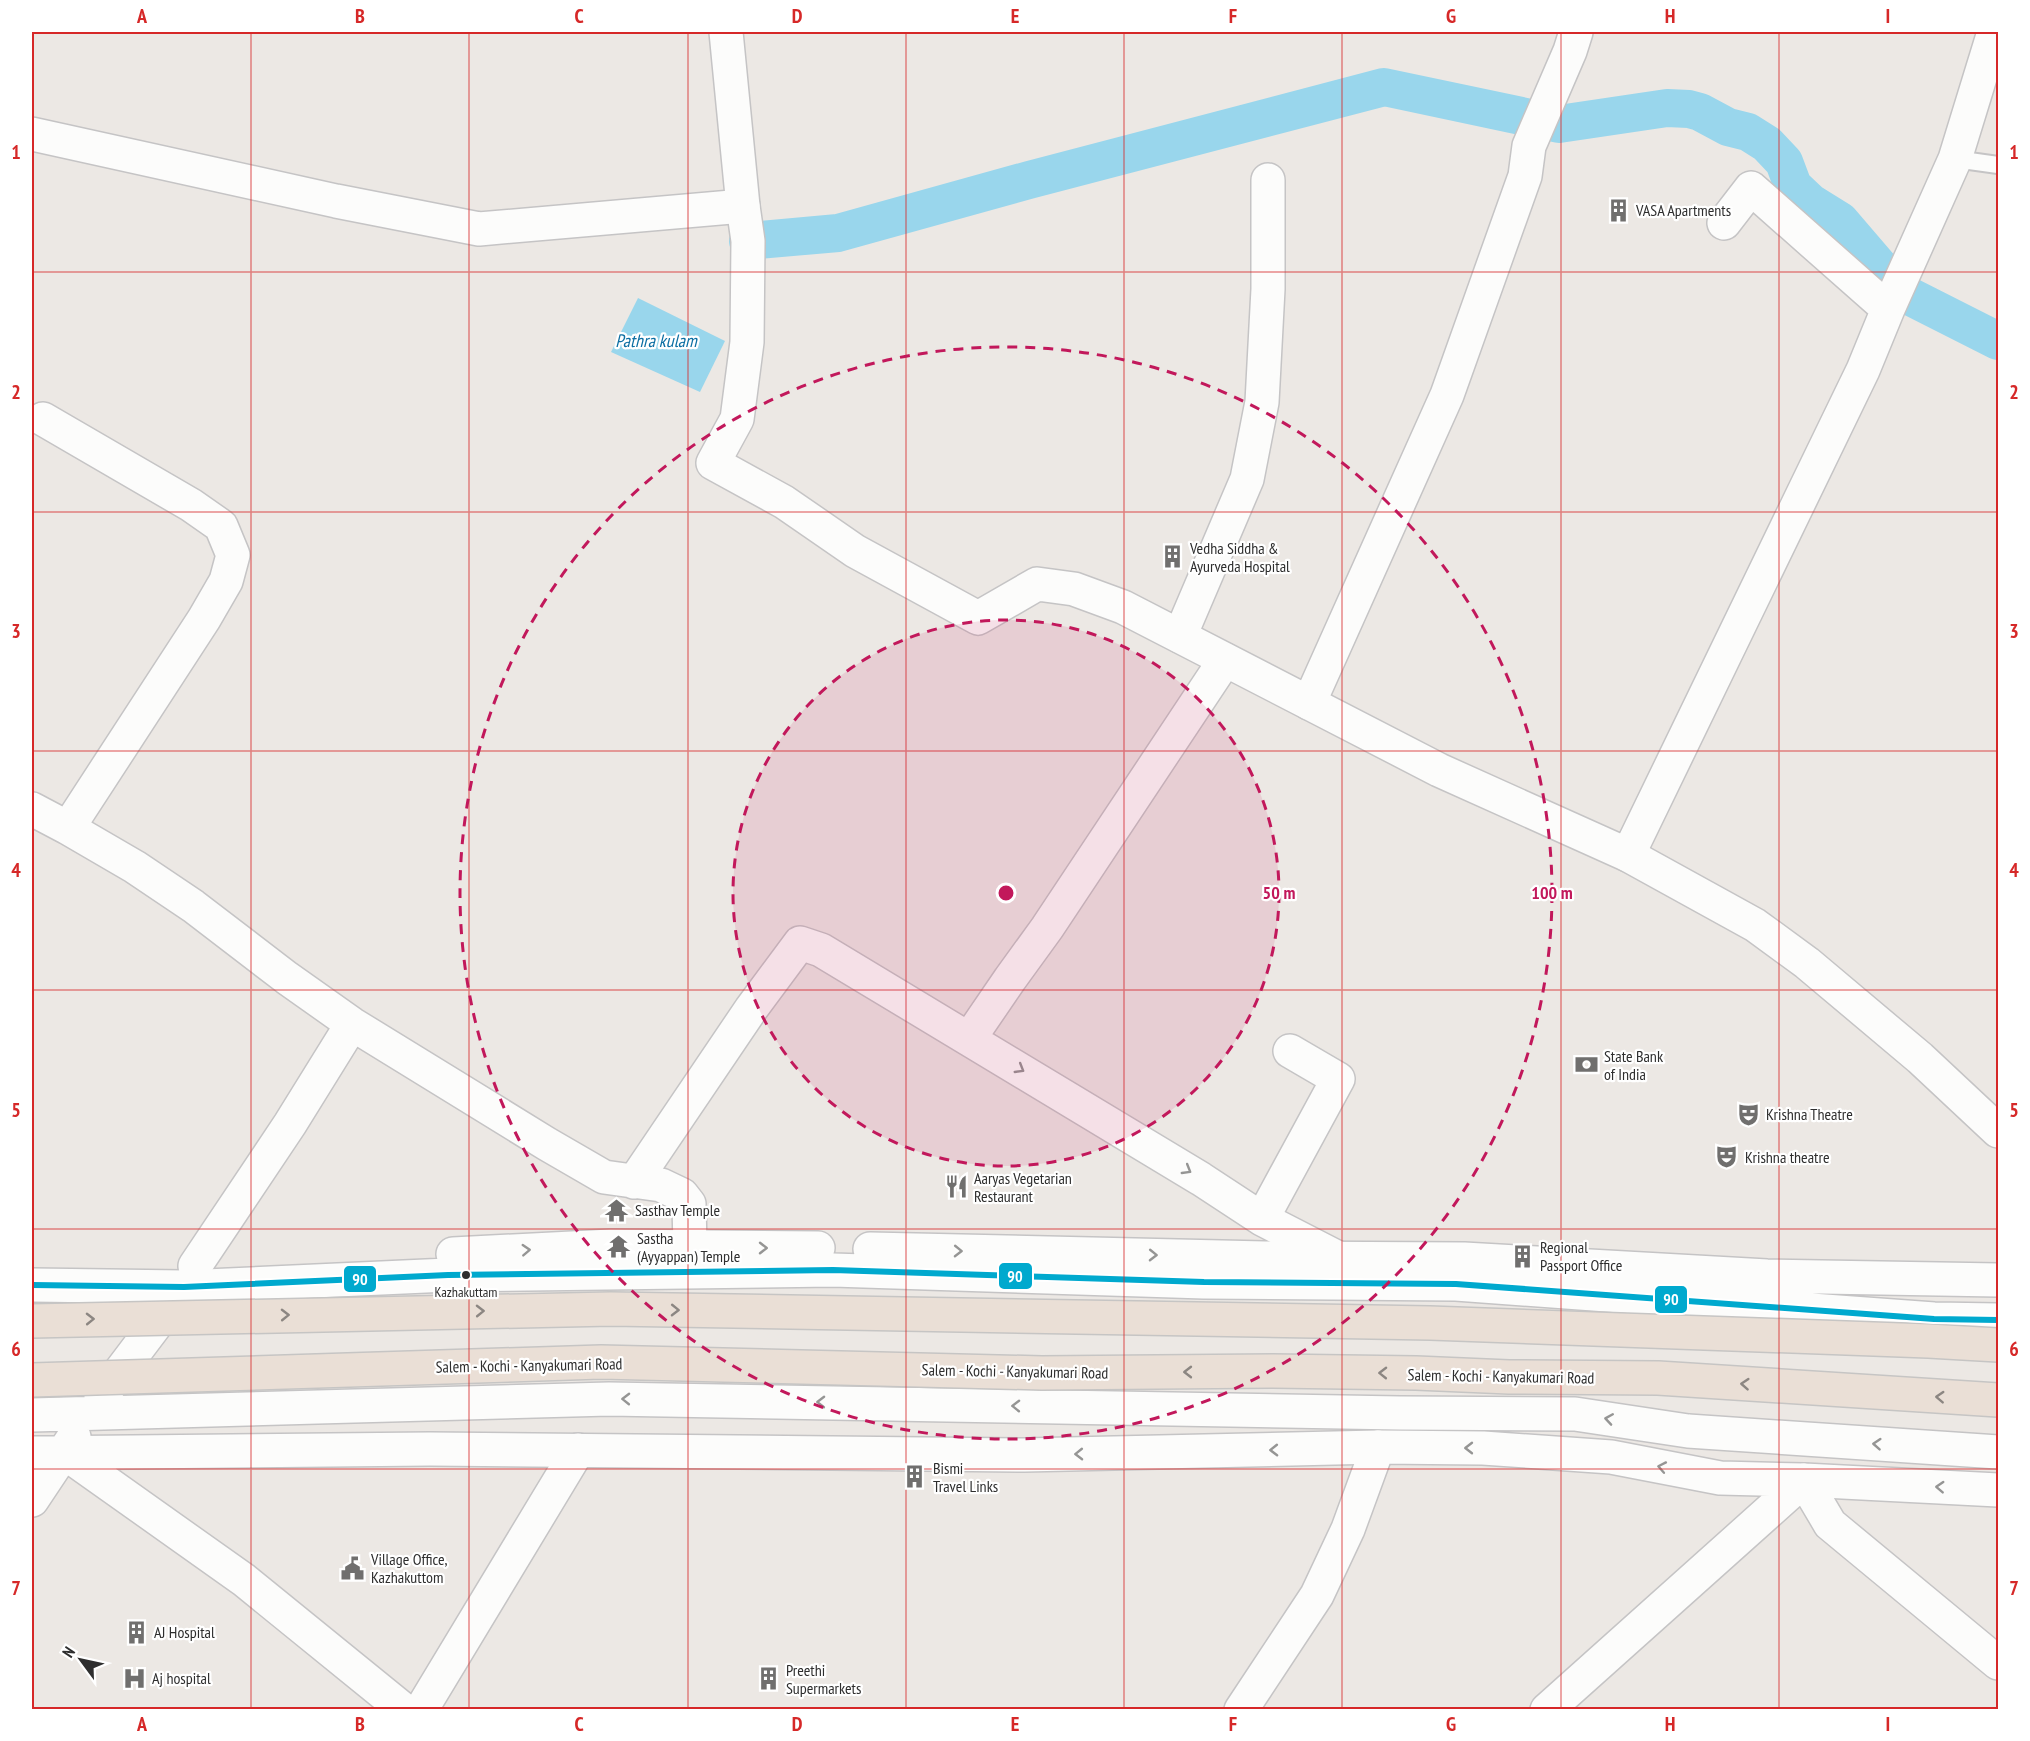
<svg xmlns="http://www.w3.org/2000/svg" width="2030" height="1741" viewBox="0 0 2030 1741" font-family="'PT Sans Narrow',sans-serif">
  <style>
    .water { fill: #99d6ec }
    .lines { fill: none; stroke-linecap: round; stroke-linejoin: round }
    .canal { stroke: #99d6ec; stroke-width: 38 }
    .lane-casing { stroke: #c5c4c5; stroke-width: 20 }
    .street-casing { stroke: #c5c4c5; stroke-width: 36 }
    .secondary-casing { stroke: #c5c4c5; stroke-width: 36 }
    .lane { stroke: #fcfcfb; stroke-width: 16 }
    .street { stroke: #fcfcfb; stroke-width: 33 }
    .secondary { stroke: #fcfcfb; stroke-width: 33 }
    .highway-bridge-casing { stroke: #c6c5c4; stroke-width: 36; stroke-linecap: butt }
    .highway-bridge { stroke: #eadfd6; stroke-width: 33 }
    .bus-1-casing { stroke: #fff; stroke-width: 10 }
    .bus-1 { stroke: #00a9ce; stroke-width: 6 }
    .oneway { stroke: #959594 }
    .oneway2 { stroke: #8c8682 }
    .grid { fill: none; stroke: #d62828; stroke-width: 1.5; stroke-opacity: 0.55 }
    .ring { fill: none; stroke: #c2185b; stroke-width: 3; stroke-dasharray: 10 8 }
    .bus-dot { fill: #2e2e2e; stroke: #fff; stroke-width: 2 }
    .labels { text-anchor: middle; dominant-baseline: central; stroke-width: 4.5; stroke-linejoin: round; paint-order: stroke }
    .bus-label { font-size: 14px; fill: #2e2e2e; stroke: #fff }
    .poi-label { font-size: 16px; fill: #2e2e2e; stroke: #fff; text-anchor: start }
    .street-label { font-size: 16px; fill: #2e2e2e; stroke: #fff }
    .water-label { font-size: 18px; font-style: italic; fill: #0d6fa3; stroke: #fff }
    .centre { fill: #c2185b; stroke: #fff; stroke-width: 3 }
    .ring-label { font-size: 18px; text-anchor: middle; font-weight: bold; fill: #c2185b; stroke: #fff; stroke-width: 4.5; stroke-linejoin: round; paint-order: stroke }
    .line-badge { stroke: #fff; stroke-width: 2 }
    .badge-label { font-size: 16px; text-anchor: middle; font-weight: bold; fill: #fff }
    .neatline { fill: none; stroke: #d62828; stroke-width: 2 }
    .grid-label { font-size: 20px; text-anchor: middle; font-weight: bold; fill: #d62828 }
  </style>
  <rect width="100%" height="100%" fill="#ece8e4"/>
  <path class="water" d="M 638,298 L 725,341 L 700,392 L 611,352 Z"/>
  <g class="lines">
    <path class="canal" d="M 748,241 L 838,233 L 1029,180 L 1384,87 L 1559,124 L 1667,108 L 1689,109 L 1700,112 L 1728,127 L 1748,132 L 1767,144 L 1784,162 L 1793,186 L 1811,203 L 1840,221 L 1889,278
      M 1911,297 L 1998,341"/>
    <defs>
      <path id="lane" d="M 1955,159 L 1998,165"/>
      <path id="street" d="M 32,134 L 336,201 L 479,229 L 743,206
        M 1724,223 L 1751,188 L 1888,309
        M 43,419 L 191,505 L 221,526 L 233,555 L 226,581 L 204,619 L 68,828 L 135,867 L 193,906 L 287,978 L 352,1024 L 547,1144 L 604,1177 L 661,1185 L 682,1195 L 689,1204 L 690,1247
        M 1180,636 L 1247,479 L 1262,402 L 1268,289 L 1268,180
        M 1309,703 L 1447,395 L 1525,176 L 1529,146 L 1570,51 L 1576,32
        M 32,809 L 68,828
        M 1628,855 L 1863,370 L 1888,309 L 1955,159 L 1994,32
        M 969,1039 L 1010,979 L 1047,928 L 1225,660
        M 634,1182 L 751,1009 L 800,943 L 821,950 L 1201,1179 L 1262,1219 L 1338,1258
        M 1262,1219 L 1338,1079 L 1290,1051
        M 195,1266 L 290,1124 L 352,1024
        M 1804,1480 L 1830,1524 L 1998,1663
        M 421,1710 L 578,1450
        M 1241,1710 L 1317,1595 L 1348,1529 L 1378,1447"/>
      <path id="secondary" d="M 726,32 L 743,206 L 748,241 L 747,342 L 737,419 L 713,463 L 784,502 L 855,551 L 978,618 L 1037,584 L 1074,589 L 1123,607 L 1439,770 L 1628,855 L 1755,925 L 1807,963 L 1920,1058 L 1998,1131
        M 870,1249 L 1265,1258 L 1464,1259 L 1767,1276 L 1998,1280
        M 453,1254 L 611,1246 L 818,1248
        M 32,1285 L 184,1287 L 448,1275 L 833,1270 L 1204,1282 L 1456,1284 L 1934,1319 L 1998,1320
        M 101,1397 L 175,1299
        M 32,1415 L 609,1399 L 1400,1413 L 1575,1414 L 1688,1431 L 1998,1452
        M 32,1453 L 430,1449 L 1024,1455 L 1378,1447 L 1483,1448 L 1611,1457 L 1720,1478 L 1804,1480 L 1998,1490
        M 65,1453 L 244,1580 L 404,1710
        M 32,1500 L 74,1437
        M 1547,1710 L 1804,1480"/>
    </defs>
    <use href="#lane" class="lane-casing"/>
    <use href="#street" class="street-casing"/>
    <use href="#secondary" class="secondary-casing"/>
    <use href="#lane" class="lane"/>
    <use href="#street" class="street"/>
    <use href="#secondary" class="secondary"/>
    <defs>
      <path id="highway-bridge" d="M 32,1321 L 611,1309 L 1430,1323 L 1928,1341 L 1998,1345
        M 32,1380 L 601,1362 L 1042,1373 L 1273,1371 L 1416,1373 L 1509,1377 L 1658,1378 L 1998,1400"/>
    </defs>
    <use href="#highway-bridge" class="highway-bridge-casing"/>
    <use href="#highway-bridge" class="highway-bridge"/>
    <defs>
      <path id="bus-1" d="M 32,1285 L 184,1287 L 448,1275 L 833,1270 L 1204,1282 L 1456,1284 L 1934,1319 L 1998,1320"/>
    </defs>
    <use href="#bus-1" class="bus-1-casing"/>
    <use href="#bus-1" class="bus-1"/>
  </g>
  <defs><path id="oneway-chevron" d="M-2-3.5L2.5 0L-2 3.5" fill="none" stroke-width="1.6" stroke-linecap="round" stroke-linejoin="round" transform="scale(1.5)"/></defs>
  <g class="oneway">
    <use href="#oneway-chevron" transform="translate(1020 1069) rotate(31)"/>
    <use href="#oneway-chevron" transform="translate(1187 1170) rotate(31)"/>
    <use href="#oneway-chevron" transform="translate(763 1248)"/>
    <use href="#oneway-chevron" transform="translate(526 1250) rotate(-3)"/>
    <use href="#oneway-chevron" transform="translate(958 1251) rotate(1)"/>
    <use href="#oneway-chevron" transform="translate(1153 1255) rotate(1)"/>
    <use href="#oneway-chevron" transform="translate(626 1399) rotate(-179)"/>
    <use href="#oneway-chevron" transform="translate(821 1402) rotate(-179)"/>
    <use href="#oneway-chevron" transform="translate(1016 1406) rotate(-179)"/>
    <use href="#oneway-chevron" transform="translate(1609 1419) rotate(-171)"/>
    <use href="#oneway-chevron" transform="translate(1877 1444) rotate(-176)"/>
    <use href="#oneway-chevron" transform="translate(1469 1448) rotate(-180)"/>
    <use href="#oneway-chevron" transform="translate(1274 1450) rotate(179)"/>
    <use href="#oneway-chevron" transform="translate(1079 1454) rotate(179)"/>
    <use href="#oneway-chevron" transform="translate(1662 1467) rotate(-169)"/>
    <use href="#oneway-chevron" transform="translate(1940 1487) rotate(-177)"/>
  </g>
  <g class="oneway2">
    <use href="#oneway-chevron" transform="translate(675 1310) rotate(1)"/>
    <use href="#oneway-chevron" transform="translate(480 1311) rotate(-1)"/>
    <use href="#oneway-chevron" transform="translate(285 1315) rotate(-1)"/>
    <use href="#oneway-chevron" transform="translate(90 1319) rotate(-1)"/>
    <use href="#oneway-chevron" transform="translate(1188 1372) rotate(180)"/>
    <use href="#oneway-chevron" transform="translate(1383 1373) rotate(-179)"/>
    <use href="#oneway-chevron" transform="translate(1745 1384) rotate(-176)"/>
    <use href="#oneway-chevron" transform="translate(1940 1397) rotate(-177)"/>
  </g>
  <path class="grid" d="M 251,32 L 251,1710M 469,32 L 469,1710M 688,32 L 688,1710M 906,32 L 906,1710M 1124,32 L 1124,1710M 1342,32 L 1342,1710M 1561,32 L 1561,1710M 1779,32 L 1779,1710M 32,272 L 1998,272M 32,512 L 1998,512M 32,751 L 1998,751M 32,990 L 1998,990M 32,1229 L 1998,1229M 32,1469 L 1998,1469"/>
  <circle cx="1006" cy="893" r="273" fill="#c2185b" fill-opacity=".12"/>
  <g class="ring">
    <circle cx="1006" cy="893" r="273"/>
    <circle cx="1006" cy="893" r="546"/>
  </g>
  <defs>
    <symbol id="building-bare" viewBox="-9 -9 18 18"><path d="M-4-6H4V6H1V3H-1V6H-4ZM-2.5-4.3h1.7v1.8h-1.7ZM.8-4.3h1.7v1.8H.8ZM-2.5-1h1.7V.8h-1.7ZM.8-1h1.7V.8H.8Z" fill="#706f6e" stroke="#fff" stroke-width="2.5" paint-order="stroke"/></symbol>
    <symbol id="bank-bare" viewBox="-9 -9 18 18"><path d="M-6-4H6V4H-6ZM0-2.3a2.3 2.3 0 1 0 0 4.6a2.3 2.3 0 1 0 0-4.6Z" fill="#706f6e" stroke="#fff" stroke-width="2.5" paint-order="stroke"/></symbol>
    <symbol id="theatre-bare" viewBox="-9 -9 18 18"><path d="M-5-5.5Q0-4 5-5.5V0Q5 5 0 6Q-5 5-5 0ZM-3.3-2.5H-1v1.5H-3.3ZM1-2.5H3.3v1.5H1ZM-2.8 1Q0 5.5 2.8 1Z" fill="#706f6e" stroke="#fff" stroke-width="2.5" paint-order="stroke"/></symbol>
    <symbol id="restaurant-bare" viewBox="-9 -9 18 18"><path d="M-5-6h1v4h1v-4h1v4h1v-4h1v5L-1.5 .5V6h-2V.5L-5-1ZM5-6V6H3V1.5H1.5Q1.5-4 5-6Z" fill="#706f6e" stroke="#fff" stroke-width="2.5" paint-order="stroke"/></symbol>
    <symbol id="temple-bare" viewBox="-9 -9 18 18"><path d="M0-6L5-2H3V0L6.5 2.5H4V6H1.5V3h-3V6H-4V2.5H-6.5L-3 0V-2H-5Z" fill="#706f6e" stroke="#fff" stroke-width="2.5" paint-order="stroke"/></symbol>
    <symbol id="civic-bare" viewBox="-9 -9 18 18"><path d="M-.6-6.5H3V-4.5H.6V-3L4-1V1h2V6H-6V1h2V-1L-.6-3ZM-1.2 2.5V6h2.4V2.5Z" fill="#706f6e" stroke="#fff" stroke-width="2.5" paint-order="stroke"/></symbol>
    <symbol id="hospital-bare" viewBox="-9 -9 18 18"><path d="M-5-5h3v3.5h4V-5h3V5h-3V1.5h-4V5h-3Z" fill="#706f6e" stroke="#fff" stroke-width="2.5" paint-order="stroke"/></symbol>
  </defs>
  <g fill-rule="evenodd">
    <use href="#building-bare" x="1602" y="194" width="33" height="33"/>
    <use href="#building-bare" x="1156" y="540" width="33" height="33"/>
    <use href="#bank-bare" x="1570" y="1048" width="33" height="33"/>
    <use href="#theatre-bare" x="1732" y="1098" width="33" height="33"/>
    <use href="#theatre-bare" x="1710" y="1140" width="33" height="33"/>
    <use href="#restaurant-bare" x="940" y="1170" width="33" height="33"/>
    <use href="#temple-bare" x="600" y="1194" width="33" height="33"/>
    <use href="#temple-bare" x="602" y="1230" width="33" height="33"/>
    <use href="#building-bare" x="1506" y="1240" width="33" height="33"/>
    <use href="#building-bare" x="898" y="1460" width="33" height="33"/>
    <use href="#civic-bare" x="336" y="1552" width="33" height="33"/>
    <use href="#building-bare" x="120" y="1616" width="33" height="33"/>
    <use href="#hospital-bare" x="118" y="1662" width="33" height="33"/>
    <use href="#building-bare" x="752" y="1662" width="33" height="33"/>
  </g>
  <circle class="bus-dot" cx="466" cy="1275" r="5"/>
  <g class="labels">
    <g class="bus-label">
      <text x="466" y="1292">Kazhakuttam</text>
    </g>
    <g class="poi-label">
      <text x="1636" y="210">VASA Apartments</text>
      <text x="1190" y="548">Vedha Siddha &amp;<tspan x="1190" dy="18">Ayurveda Hospital</tspan></text>
      <text x="1604" y="1056">State Bank<tspan x="1604" dy="18">of India</tspan></text>
      <text x="1766" y="1114">Krishna Theatre</text>
      <text x="1745" y="1157">Krishna theatre</text>
      <text x="974" y="1178">Aaryas Vegetarian<tspan x="974" dy="18">Restaurant</tspan></text>
      <text x="635" y="1210">Sasthav Temple</text>
      <text x="637" y="1238">Sastha<tspan x="637" dy="18">(Ayyappan) Temple</tspan></text>
      <text x="1540" y="1247">Regional<tspan x="1540" dy="18">Passport Office</tspan></text>
      <text x="933" y="1468">Bismi<tspan x="933" dy="18">Travel Links</tspan></text>
      <text x="371" y="1559">Village Office,<tspan x="371" dy="18">Kazhakuttom</tspan></text>
      <text x="154" y="1632">AJ Hospital</text>
      <text x="786" y="1670">Preethi<tspan x="786" dy="18">Supermarkets</tspan></text>
      <text x="152" y="1678">Aj hospital</text>
    </g>
    <g class="street-label">
      <text transform="translate(529 1365) rotate(-1)">Salem - Kochi - Kanyakumari Road</text>
      <text transform="translate(1015 1371) rotate(1)">Salem - Kochi - Kanyakumari Road</text>
      <text transform="translate(1501 1376) rotate(1)">Salem - Kochi - Kanyakumari Road</text>
    </g>
    <g class="water-label">
      <text x="656" y="340">Pathra kulam</text>
    </g>
  </g>
  <circle cx="1006" cy="893" r="9" class="centre"/>
  <g class="ring-label">
    <text x="1279" y="899">50 m</text>
    <text x="1552" y="899">100 m</text>
  </g>
  <g class="line-badge">
    <rect x="998" y="1262" width="35" height="28" rx="6" fill="#00a9ce"/>
    <rect x="343" y="1265" width="34" height="28" rx="6" fill="#00a9ce"/>
    <rect x="1654" y="1285" width="34" height="29" rx="6" fill="#00a9ce"/>
  </g>
  <g class="badge-label">
    <text x="1015" y="1282">90</text>
    <text x="360" y="1285">90</text>
    <text x="1671" y="1305">90</text>
  </g>
  <rect width="2030" height="1741" fill="none" stroke="#ffffff" stroke-width="66"/>
  <g transform="translate(81 1660) rotate(303)" stroke="#ffffff" stroke-width="4.5" paint-order="stroke">
  <path d="M0-4.5L10 22L0 15L-10 22Z" fill="#2e2e2e"/>
  <text y="-9" font-size="16" font-weight="bold" text-anchor="middle" fill="#2e2e2e">N</text>
  </g>
  <rect x="33" y="33" width="1964" height="1675" class="neatline"/>
  <g class="grid-label">
    <text x="142" y="23">A</text>
    <text x="360" y="23">B</text>
    <text x="579" y="23">C</text>
    <text x="797" y="23">D</text>
    <text x="1015" y="23">E</text>
    <text x="1233" y="23">F</text>
    <text x="1451" y="23">G</text>
    <text x="1670" y="23">H</text>
    <text x="1888" y="23">I</text>
    <text x="16" y="159">1</text>
    <text x="2014" y="159">1</text>
    <text x="16" y="399">2</text>
    <text x="2014" y="399">2</text>
    <text x="16" y="638">3</text>
    <text x="2014" y="638">3</text>
    <text x="16" y="877">4</text>
    <text x="2014" y="877">4</text>
    <text x="16" y="1117">5</text>
    <text x="2014" y="1117">5</text>
    <text x="16" y="1356">6</text>
    <text x="2014" y="1356">6</text>
    <text x="16" y="1595">7</text>
    <text x="2014" y="1595">7</text>
    <text x="142" y="1731">A</text>
    <text x="360" y="1731">B</text>
    <text x="579" y="1731">C</text>
    <text x="797" y="1731">D</text>
    <text x="1015" y="1731">E</text>
    <text x="1233" y="1731">F</text>
    <text x="1451" y="1731">G</text>
    <text x="1670" y="1731">H</text>
    <text x="1888" y="1731">I</text>
  </g>
</svg>
